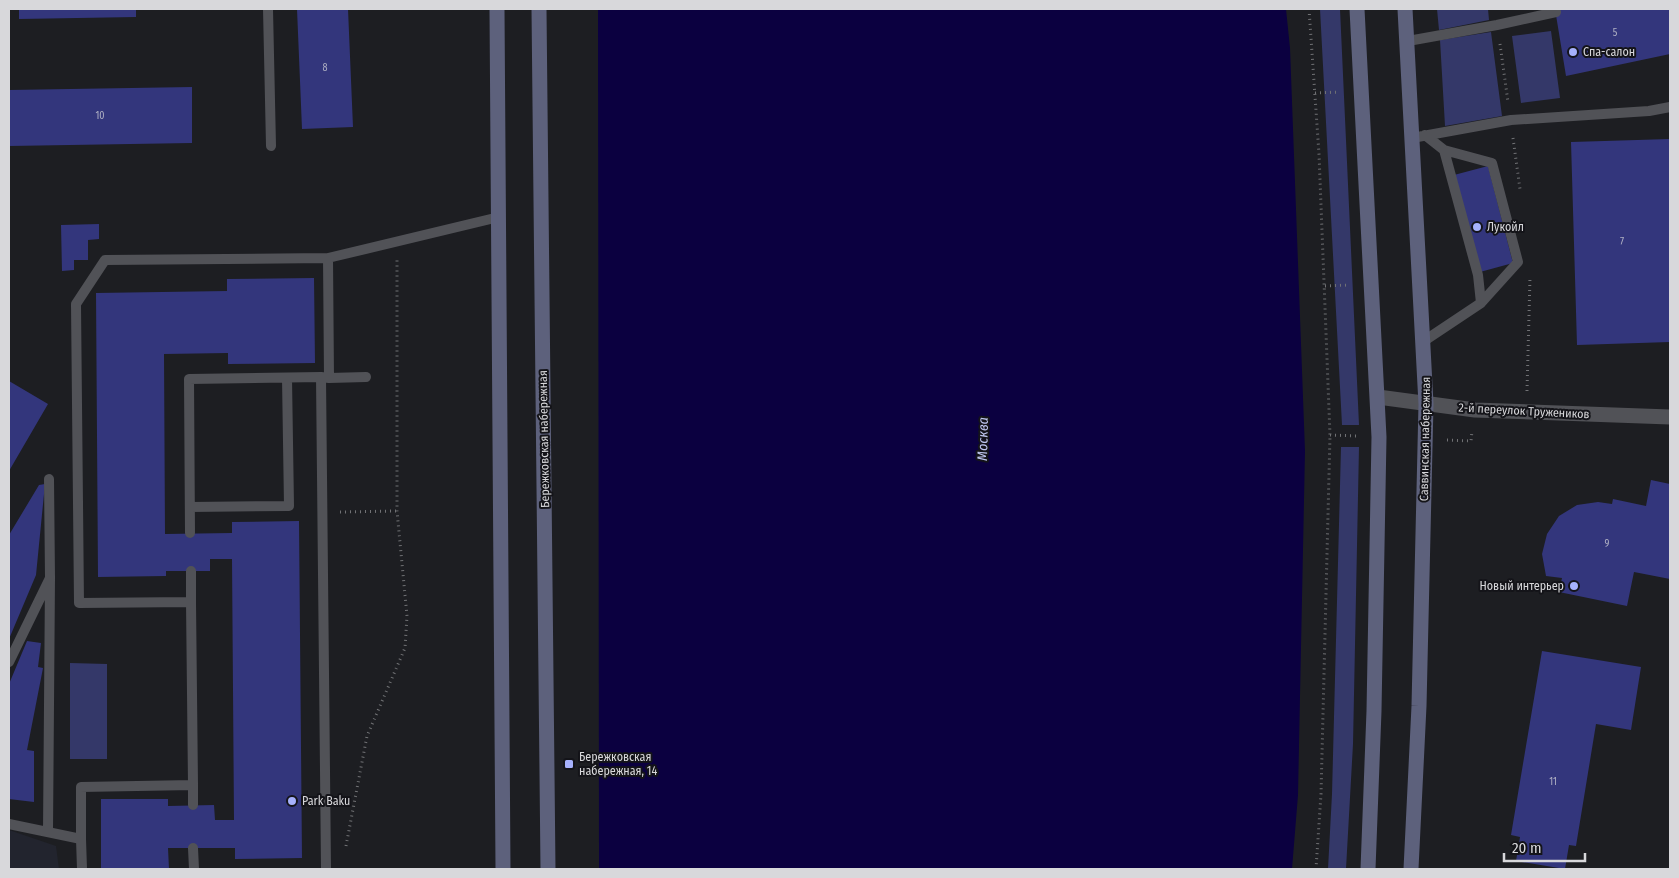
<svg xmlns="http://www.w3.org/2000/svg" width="1679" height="878" viewBox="0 0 1679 878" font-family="'Fira Sans Condensed',sans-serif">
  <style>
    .built { fill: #22242e }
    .green { fill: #343869 }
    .water { fill: #0b0040 }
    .building { fill: #33367c }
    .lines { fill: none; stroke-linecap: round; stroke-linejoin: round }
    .path { stroke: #717275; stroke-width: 3; stroke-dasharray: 1 4; stroke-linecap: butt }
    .service { stroke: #515257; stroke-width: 10 }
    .tertiary { stroke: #515257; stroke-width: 15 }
    .secondary { stroke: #5d617c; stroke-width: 15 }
    .poi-dot { fill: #a6b1fc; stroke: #141419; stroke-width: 2 }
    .labels { text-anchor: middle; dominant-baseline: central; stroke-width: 4; stroke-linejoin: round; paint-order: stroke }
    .number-label { font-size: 10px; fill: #afb0c3 }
    .poi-label { font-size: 12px; fill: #d8d8db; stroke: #141419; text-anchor: start }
    .street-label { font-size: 12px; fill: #d8d8db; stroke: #141419 }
    .water-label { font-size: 14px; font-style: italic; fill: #bec5ee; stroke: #141419 }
  </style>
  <rect width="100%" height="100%" fill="#1d1e22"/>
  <path class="built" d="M 9,830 L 56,846 L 59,869 L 9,869 Z"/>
  <path class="green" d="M 1320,9 L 1340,9 L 1359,425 L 1342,425 Z
    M 1437,9 L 1488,9 L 1489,20 L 1439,30 Z
    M 1551,31 L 1560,98 L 1521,103 L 1512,36 Z
    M 1491,32 L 1502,116 L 1445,126 L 1440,40 Z
    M 1341,447 L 1359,447 L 1353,744 L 1346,869 L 1328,869 L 1332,794 Z
    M 70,663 L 107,664 L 107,759 L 70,759 Z"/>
  <path class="water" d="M 598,9 L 1286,9 L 1290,48 L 1305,451 L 1298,795 L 1292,869 L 599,869 Z"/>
  <path class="building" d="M 19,9 L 136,9 L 136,17 L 19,19 Z
    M 297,9 L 348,9 L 353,127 L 302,129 Z
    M 1555,9 L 1670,9 L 1670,54 L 1566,76 Z
    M 192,87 L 192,143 L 9,146 L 9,90 Z
    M 1670,139 L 1670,342 L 1577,345 L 1571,142 Z
    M 1488,166 L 1513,263 L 1480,272 L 1454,175 Z
    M 99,224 L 99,239 L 88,240 L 88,260 L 74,260 L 74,270 L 62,271 L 61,225 Z
    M 314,278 L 315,363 L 228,364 L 228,353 L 164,354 L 165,534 L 232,533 L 232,522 L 299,521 L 302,858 L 235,859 L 235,848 L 168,848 L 169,869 L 101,869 L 101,799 L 168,799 L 168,806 L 214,805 L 215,820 L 234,820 L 232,559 L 210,559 L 210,571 L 166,571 L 166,576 L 98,577 L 96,293 L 227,291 L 227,279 Z
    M 9,381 L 48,404 L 9,471 Z
    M 1651,480 L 1670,484 L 1670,579 L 1634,572 L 1627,606 L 1559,592 L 1562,578 L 1546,576 L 1542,554 L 1547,534 L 1559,516 L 1577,505 L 1598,502 L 1612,504 L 1613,499 L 1646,506 Z
    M 45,484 L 36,575 L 9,639 L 9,535 L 39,485 Z
    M 27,641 L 41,643 L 38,667 L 43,668 L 27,750 L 34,751 L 34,802 L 9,799 L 9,684 Z
    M 1542,651 L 1641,667 L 1631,730 L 1596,724 L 1576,846 L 1569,845 L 1565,869 L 1516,861 L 1520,837 L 1511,835 Z"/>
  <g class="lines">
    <path class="path" d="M 1309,9 L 1319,154 L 1330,435 L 1321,794 L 1316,869
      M 1500,44 L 1508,102
      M 1315,93 L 1340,92
      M 1513,138 L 1520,189
      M 1325,286 L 1349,285
      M 1527,391 L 1530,277
      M 1330,435 L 1358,436
      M 1447,440 L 1471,441 L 1472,431
      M 340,512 L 397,511
      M 346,846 L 367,736 L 405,648 L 407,616 L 397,511 L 397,260"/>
    <path class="service" d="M 268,9 L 271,146
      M 1408,41 L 1497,25 L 1556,12
      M 1425,135 L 1444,150 L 1478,275 L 1481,303
      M 1412,138 L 1511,120 L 1649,111 L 1670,107
      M 1424,341 L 1481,303 L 1518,262 L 1492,163 L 1444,150
      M 329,378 L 366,377
      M 190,507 L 289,506 L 287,378
      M 190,533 L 189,379 L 321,377
      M 191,571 L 191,602
      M 9,662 L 50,578 L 49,479
      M 193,785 L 193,805
      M 9,824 L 81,839 L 82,869
      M 48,832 L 50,578
      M 81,839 L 81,787 L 193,785 L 191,602 L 79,603 L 76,304 L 105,260 L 328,258 L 499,217
      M 193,848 L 194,869
      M 326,869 L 321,377 L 329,378 L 328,258"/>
    <path class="tertiary" d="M 1378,397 L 1475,410 L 1670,417"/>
    <path class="secondary" d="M 497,9 L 503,869
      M 539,9 L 548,869
      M 1357,9 L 1379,437 L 1374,711 L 1368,869
      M 1405,9 L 1426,404 L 1419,706 L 1411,869"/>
  </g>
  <g class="poi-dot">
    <circle cx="1573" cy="52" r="5"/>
    <circle cx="1477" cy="227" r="5"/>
    <circle cx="1574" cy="586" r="5"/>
    <rect x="564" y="759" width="10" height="10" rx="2.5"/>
    <circle cx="292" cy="801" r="5"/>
  </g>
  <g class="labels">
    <g class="number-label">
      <text x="1615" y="33">5</text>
      <text x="325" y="68">8</text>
      <text x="100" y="116">10</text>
      <text x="1622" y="242">7</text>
      <text x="1607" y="544">9</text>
      <text x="1553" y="782">11</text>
    </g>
    <g class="poi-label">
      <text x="1583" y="52">Спа-салон</text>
      <text x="1487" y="227">Лукойл</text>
      <text x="1564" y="586" text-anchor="end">Новый интерьер</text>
      <text x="579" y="757">Бережковская<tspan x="579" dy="14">набережная, 14</tspan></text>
      <text x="302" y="801">Park Baku</text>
    </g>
    <g class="street-label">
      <text transform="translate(1524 411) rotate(3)">2-й переулок Тружеников</text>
      <text transform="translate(544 439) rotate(-91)">Бережковская набережная</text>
      <text transform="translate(1425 439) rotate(-89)">Саввинская набережная</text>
    </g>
    <g class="water-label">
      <text transform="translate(983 439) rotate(-89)">Москва</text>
    </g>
  </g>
  <rect width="1679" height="878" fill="none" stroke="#d8d8db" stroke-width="20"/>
  <path d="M1504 853v8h81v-8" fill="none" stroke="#d8d8db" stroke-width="2.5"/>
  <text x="1512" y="853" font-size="15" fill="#d8d8db" stroke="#141419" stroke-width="4" paint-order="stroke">20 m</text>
</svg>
